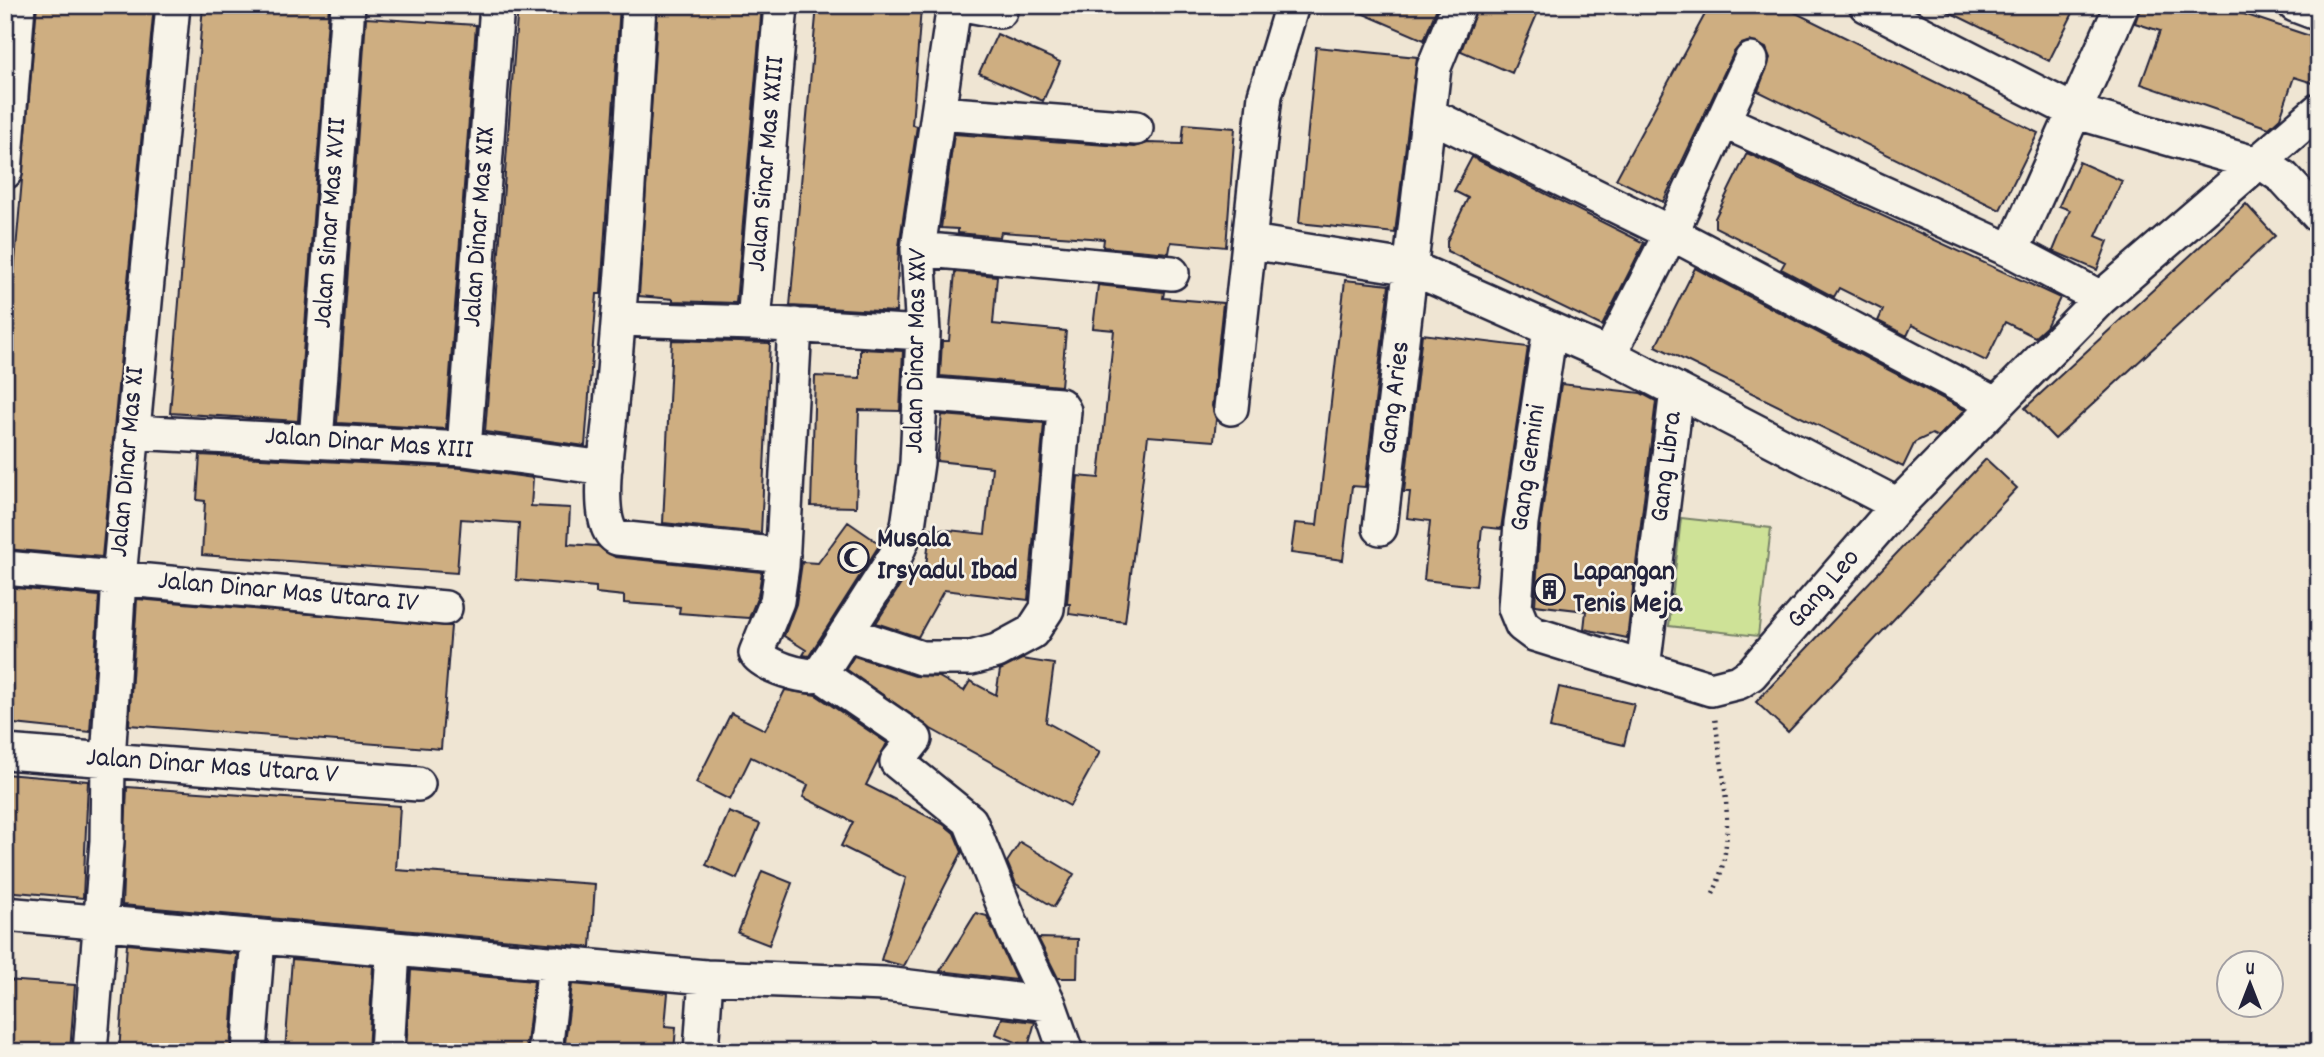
<svg xmlns="http://www.w3.org/2000/svg" width="2324" height="1057" viewBox="0 0 2324 1057" font-family="Dekko,sans-serif">
  <style>
    .green { fill: #cee297; stroke: #788269; stroke-width: 2 }
    .building { fill: #ceae81; stroke: #22223b; stroke-width: 2 }
    .lines { fill: none; stroke-linecap: round; stroke-linejoin: round }
    .minor-casing { stroke: #22223b; stroke-width: 38 }
    .path { stroke: #22223b; stroke-width: 4.5; stroke-dasharray: 2 5; stroke-linecap: butt }
    .minor { stroke: #f7f3e8; stroke-width: 33 }
    .labels { text-anchor: middle; dominant-baseline: central; stroke-width: 5; stroke-linejoin: round; paint-order: stroke }
    .street-label { font-size: 28px; fill: #22223b; stroke: #f7f3e8 }
    .poi-label { font-size: 28px; font-weight: bold; fill: #22223b; stroke: #f7f3e8; text-anchor: start }
  </style>
  <rect width="100%" height="100%" fill="#efe5d3"/>
  <filter id="ink" filterUnits="userSpaceOnUse"><feTurbulence type="fractalNoise" baseFrequency=".0143" numOctaves="2"/><feDisplacementMap in="SourceGraphic" scale="14" xChannelSelector="R" yChannelSelector="G"/><feConvolveMatrix kernelMatrix="1 2 1 2 8 2 1 2 1" color-interpolation-filters="sRGB"/></filter>
  <g filter="url(#ink)">
    <path class="green" d="M 1681,518 L 1771,528 L 1758,636 L 1669,626 Z"/>
    <path class="building" d="M 37,5 L 154,5 L 102,557 L 5,549 L 5,306 L 11,307 Z
      M 203,5 L 329,5 L 298,421 L 170,413 Z
      M 518,5 L 620,5 L 601,294 L 597,294 L 585,446 L 485,432 Z
      M 658,5 L 762,5 L 736,303 L 673,301 L 673,299 L 639,296 Z
      M 817,5 L 921,8 L 912,125 L 917,126 L 899,246 L 896,312 L 790,306 Z
      M 1343,5 L 1438,5 L 1424,40 Z
      M 1478,5 L 1541,5 L 1512,73 L 1461,51 Z
      M 1710,5 L 1780,5 L 2038,133 L 2000,210 L 1758,91 L 1770,58 L 1766,48 L 1750,41 L 1741,44 L 1734,52 L 1663,202 L 1616,179 Z
      M 1935,5 L 2077,5 L 2049,61 Z
      M 2141,5 L 2217,5 L 2319,39 L 2319,85 L 2294,77 L 2280,118 L 2269,128 L 2141,84 L 2160,31 L 2135,23 Z
      M 366,18 L 476,25 L 446,429 L 337,423 Z
      M 997,34 L 1060,62 L 1043,101 L 979,73 Z
      M 1316,47 L 1417,57 L 1395,233 L 1299,223 Z
      M 1184,124 L 1235,128 L 1226,247 L 1171,242 L 1169,253 L 1103,247 L 1104,239 L 1001,232 L 1000,237 L 958,233 L 958,229 L 941,228 L 954,134 L 1135,147 L 1148,143 L 1182,144 Z
      M 1747,153 L 2060,298 L 2046,327 L 2035,337 L 2005,322 L 1986,361 L 1912,325 L 1907,336 L 1878,321 L 1883,310 L 1839,288 L 1834,297 L 1781,269 L 1785,262 L 1715,227 L 1715,218 Z
      M 1472,157 L 1644,243 L 1602,326 L 1447,251 L 1447,241 L 1468,198 L 1454,191 Z
      M 2079,162 L 2122,181 L 2096,236 L 2108,241 L 2097,270 L 2053,251 L 2070,210 L 2059,206 Z
      M 2246,204 L 2275,236 L 2055,439 L 2025,408 Z
      M 1695,268 L 1733,288 L 1965,410 L 1938,437 L 1932,434 L 1915,442 L 1903,467 L 1656,346 Z
      M 955,272 L 997,276 L 993,324 L 1066,331 L 1061,386 L 940,376 L 942,341 L 949,341 Z
      M 1345,280 L 1389,285 L 1365,487 L 1352,486 L 1343,560 L 1291,553 L 1295,523 L 1317,525 Z
      M 1098,285 L 1164,292 L 1163,298 L 1223,303 L 1212,406 L 1216,419 L 1214,441 L 1148,436 L 1125,622 L 1069,614 L 1070,604 L 1067,604 L 1078,476 L 1099,478 L 1114,330 L 1093,328 Z
      M 1422,334 L 1528,347 L 1501,529 L 1482,527 L 1476,586 L 1424,580 L 1430,521 L 1407,518 L 1410,492 L 1404,492 Z
      M 672,340 L 770,343 L 761,533 L 663,523 Z
      M 860,349 L 903,351 L 900,411 L 859,410 L 856,507 L 811,506 L 815,376 L 860,378 Z
      M 1561,384 L 1641,393 L 1656,401 L 1627,638 L 1584,629 L 1586,611 L 1535,605 L 1540,525 Z
      M 942,415 L 1044,423 L 1028,600 L 944,590 L 918,637 L 876,623 L 912,567 L 925,576 L 930,528 L 985,534 L 992,467 L 937,461 Z
      M 200,455 L 462,468 L 533,478 L 531,506 L 570,508 L 568,544 L 598,546 L 615,557 L 762,572 L 758,596 L 749,618 L 705,615 L 679,613 L 680,607 L 624,603 L 624,596 L 596,593 L 596,587 L 516,580 L 519,523 L 461,519 L 457,573 L 202,555 L 205,501 L 197,500 Z
      M 1986,459 L 2017,488 L 1788,732 L 1756,702 Z
      M 848,522 L 880,544 L 809,656 L 803,655 L 806,650 L 784,636 L 796,604 L 802,562 L 818,563 Z
      M 5,587 L 99,596 L 90,732 L 5,723 Z
      M 137,599 L 451,626 L 441,749 L 129,725 Z
      M 854,656 L 915,676 L 939,677 L 964,691 L 970,681 L 996,695 L 1000,670 L 1022,659 L 1054,664 L 1046,722 L 1100,752 L 1070,806 L 931,729 L 846,669 Z
      M 1559,687 L 1634,704 L 1624,745 L 1550,728 Z
      M 785,690 L 816,695 L 887,743 L 866,785 L 943,824 L 954,833 L 962,852 L 904,966 L 881,960 L 906,878 L 841,846 L 853,822 L 803,797 L 808,785 L 751,757 L 730,800 L 696,783 L 731,713 L 765,730 Z
      M 5,774 L 88,781 L 83,898 L 5,891 Z
      M 127,787 L 400,806 L 396,870 L 595,884 L 591,947 L 122,905 Z
      M 729,812 L 760,824 L 737,879 L 706,865 Z
      M 1020,842 L 1074,874 L 1054,907 L 1016,884 L 1007,862 Z
      M 762,871 L 792,883 L 769,945 L 738,933 Z
      M 976,913 L 987,916 L 1016,980 L 940,971 Z
      M 1038,938 L 1078,939 L 1077,978 L 1058,978 Z
      M 127,944 L 237,954 L 230,1052 L 119,1052 Z
      M 292,959 L 373,966 L 368,1052 L 285,1052 Z
      M 411,970 L 534,981 L 526,1052 L 406,1052 Z
      M 5,980 L 75,985 L 70,1052 L 5,1052 Z
      M 572,984 L 668,993 L 665,1026 L 676,1027 L 674,1052 L 564,1052 Z
      M 1002,1018 L 1035,1022 L 1028,1047 L 996,1034 Z"/>
    <g class="lines">
      <defs>
        <path id="minor" d="M 639,5 C 631,142 623,279 610,415 C 608,440 593,526 617,538 L 783,555
          M 969,5 L 1000,11
          M 1866,5 L 2073,111 L 2268,167 L 2284,178 L 2319,216
          M 2295,5 L 2319,14
          M 938,113 L 1136,128
          M 1430,115 L 1671,233 L 1997,405
          M 1723,121 L 2012,251 L 2101,298
          M 5,172 L 18,5
          M 1251,242 L 1412,268 L 1609,355 L 1898,505
          M 918,249 L 1172,273
          M 2012,251 L 2122,5
          M 619,319 L 754,323 L 923,333
          M 754,323 L 781,5
          M 795,325 L 782,566 L 777,601 L 756,653 C 761,664 808,681 820,674
          M 1550,329 L 1521,523 L 1515,608 L 1522,625 L 1534,634 L 1711,689 L 1739,682 L 1751,674 L 1898,505 L 2101,298 L 2319,110
          M 1609,355 L 1671,233 L 1751,60
          M 1231,408 L 1265,95 L 1292,5
          M 132,432 L 464,449 L 605,468
          M 316,441 L 348,5
          M 464,449 L 497,5
          M 1380,528 L 1434,67 L 1459,5
          M 5,568 L 445,608
          M 846,633 L 921,658 L 971,658 L 997,651 L 1032,632 L 1047,609 L 1064,411 L 1060,405 L 920,394
          M 1643,668 L 1677,390
          M 820,674 L 895,557 L 908,526 L 917,463 L 923,333 L 918,249 L 954,5
          M 820,674 L 915,739 L 897,762 L 970,821 L 1014,931 L 1049,1004 L 1066,1052
          M 5,752 L 418,784
          M 5,914 L 706,977 L 885,984 L 1049,1004
          M 90,1052 L 107,841 L 108,761 L 119,578 L 173,5
          M 249,1052 L 258,938
          M 387,1052 L 393,950
          M 545,1052 L 555,963
          M 701,1052 L 706,977"/>
      </defs>
      <use href="#minor" class="minor-casing"/>
      <path class="path" d="M 1713,894 C 1739,836 1722,778 1715,717"/>
      <use href="#minor" class="minor"/>
    </g>
  </g>
  <defs>
    <symbol id="mosque-ring" viewBox="-11 -11 22 22"><circle r="9.5" fill="#f7f3e8" stroke="#22223b" stroke-width="1.5"/><path d="M3.5-4.9A6 6 0 1 0 3.5 4.9A5 5 0 1 1 3.5-4.9Z" fill="#22223b"/></symbol>
    <symbol id="building-ring" viewBox="-11 -11 22 22"><circle r="9.5" fill="#f7f3e8" stroke="#22223b" stroke-width="1.5"/><path d="M-4-6H4V6H1V3H-1V6H-4ZM-2.5-4.3h1.7v1.8h-1.7ZM.8-4.3h1.7v1.8H.8ZM-2.5-1h1.7V.8h-1.7ZM.8-1h1.7V.8H.8Z" fill="#22223b"/></symbol>
  </defs>
  <g fill-rule="evenodd">
    <use href="#mosque-ring" x="836" y="540" width="35" height="35"/>
    <use href="#building-ring" x="1532" y="572" width="35" height="35"/>
  </g>
  <g class="labels">
    <g class="street-label">
      <text transform="translate(768 164) rotate(-85)">Jalan Sinar Mas XXIII</text>
      <text transform="translate(332 223) rotate(-86)">Jalan Sinar Mas XVII</text>
      <text transform="translate(481 227) rotate(-86)">Jalan Dinar Mas XIX</text>
      <text transform="translate(918 351) rotate(-89)">Jalan Dinar Mas XXV</text>
      <text transform="translate(1396 398) rotate(-83)">Gang Aries</text>
      <text transform="translate(369 445) rotate(4)">Jalan Dinar Mas XIII</text>
      <text transform="translate(129 462) rotate(-85)">Jalan Dinar Mas XI</text>
      <text transform="translate(1668 467) rotate(-83)">Gang Libra</text>
      <text transform="translate(1530 468) rotate(-82)">Gang Gemini</text>
      <text transform="translate(1825 590) rotate(-49)">Gang Leo</text>
      <text transform="translate(288 594) rotate(5)">Jalan Dinar Mas Utara IV</text>
      <text transform="translate(212 768) rotate(4)">Jalan Dinar Mas Utara V</text>
    </g>
    <g class="poi-label">
      <text x="877" y="541">Musala<tspan x="877" dy="32">Irsyadul Ibad</tspan></text>
      <text x="1573" y="574">Lapangan<tspan x="1573" dy="32">Tenis Meja</tspan></text>
    </g>
  </g>
  <rect width="2324" height="1057" fill="none" stroke="#f7f3e8" stroke-width="28"/>
  <rect x="14" y="14" width="2296" height="1029" fill="none" stroke="#22223b" stroke-width="2.5" filter="url(#ink)"/>
  <g transform="translate(2250 984)"><circle r="33" fill="#f7f3e8" stroke="#a29fa3" stroke-width="2"/>
  <path d="M0-5L12 26L0 18L-12 26Z" fill="#22223b"/>
  <text y="-10" font-size="19" font-weight="bold" text-anchor="middle" fill="#22223b">U</text>
  </g>
</svg>
